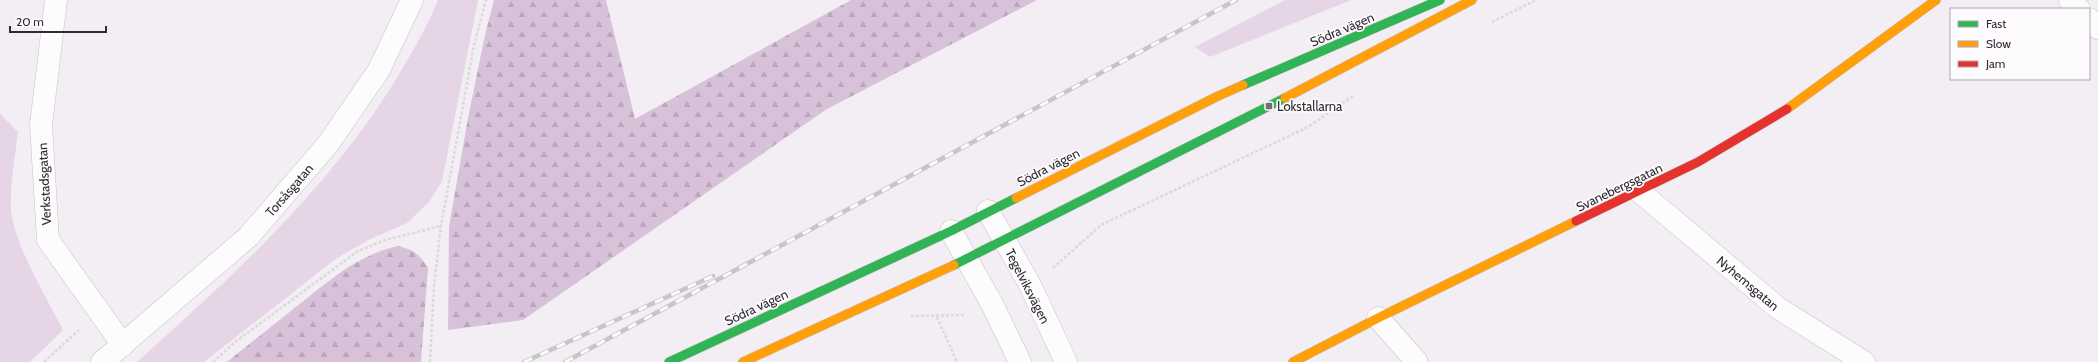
<svg xmlns="http://www.w3.org/2000/svg" width="2098" height="362" viewBox="0 0 2098 362" font-family="Cabin,sans-serif">
  <style>
    .grass { fill: #e5d5e6 }
    .forest { fill: url(#forest-firs) }
    .lines { fill: none; stroke-linecap: round; stroke-linejoin: round }
    .street-casing { stroke: #c6c1c6; stroke-width: 23 }
    .fast-casing { stroke: #c6c1c6; stroke-width: 10 }
    .slow-casing { stroke: #c6c1c6; stroke-width: 10 }
    .jam-casing { stroke: #c6c1c6; stroke-width: 10 }
    .path { stroke: #dbd9dc; stroke-width: 2.5; stroke-dasharray: 3 2; stroke-linecap: butt }
    .street { stroke: #fdfcfd; stroke-width: 22 }
    .fast { stroke: #30b455; stroke-width: 9 }
    .slow { stroke: #ff9f0a; stroke-width: 9 }
    .jam { stroke: #e5322d; stroke-width: 9 }
    .rail-casing { stroke: #c7c5c7; stroke-width: 4.5 }
    .rail { stroke: #fdfbfd; stroke-width: 3; stroke-dasharray: 9; stroke-linecap: butt }
    .poi-dot { fill: #746e74; stroke: #fdfbfd; stroke-width: 1.5 }
    .labels { text-anchor: middle; dominant-baseline: central; stroke-width: 3.5; stroke-linejoin: round; paint-order: stroke }
    .street-label { font-size: 13px; fill: #2f2a2f; stroke: #fdfbfd }
    .poi-label { font-size: 13px; fill: #2f2a2f; stroke: #fdfbfd; text-anchor: start }
  </style>
  <defs>
    <pattern id="forest-firs" width="22" height="20" patternUnits="userSpaceOnUse"><rect width="22" height="20" fill="#d8c2da"/><path d="M5 1l3.5 6h-7zM16 11l3.5 6h-7z" fill="#baa7bb"/></pattern>
  </defs>
  <rect width="100%" height="100%" fill="#f3edf4"/>
  <path class="grass" d="M 438,0 L 478,0 L 442,181 L 429,202 L 407,223 L 368,240 L 337,258 L 204,362 L 137,362 C 236,273 338,181 405,64 C 417,44 429,22 438,0 Z
    M 1285,0 L 1351,0 L 1210,57 L 1195,47 Z
    M 0,114 L 18,132 C 15,157 10,183 11,209 C 14,245 46,296 63,330 L 30,362 L 0,362 Z"/>
  <path class="forest" d="M 494,0 L 606,0 L 635,119 L 851,0 L 1037,0 L 827,109 L 523,320 L 448,330 L 449,227 L 468,118 L 485,35 Z
    M 398,246 C 413,249 420,255 428,268 L 421,362 L 227,362 C 250,343 274,325 297,306 C 329,281 357,255 398,246 Z"/>
  <g class="lines">
    <defs>
      <path id="street" d="M 56,0 L 41,125 L 48,240 L 123,345
        M 2070,0 L 2079,9
        M 2089,19 L 2098,28
        M 1640,192 L 1778,308 L 1864,362
        M 988,211 L 1030,285 L 1066,362
        M 951,231 L 992,304 L 1020,362
        M 1378,318 L 1417,362
        M 102,362 L 248,237 L 328,144 L 379,70 L 412,0"/>
      <path id="fast" d="M 1243,85 L 1440,0
        M 954,265 L 1285,98
        M 669,362 L 951,231 L 1016,198"/>
      <path id="slow" d="M 1285,98 L 1472,0
        M 1787,109 L 1936,0
        M 1016,198 L 1216,97 L 1243,85
        M 743,362 L 954,265
        M 1293,362 L 1378,318 L 1576,221"/>
      <path id="jam" d="M 1576,221 L 1698,162 L 1787,109"/>
    </defs>
    <use href="#street" class="street-casing"/>
    <use href="#fast" class="fast-casing"/>
    <use href="#slow" class="slow-casing"/>
    <use href="#jam" class="jam-casing"/>
    <path class="path" d="M 1492,22 L 1536,0
      M 1053,268 L 1101,225 L 1308,127 L 1353,96
      M 911,316 L 966,315
      M 937,317 L 957,362
      M 44,362 L 79,330
      M 213,362 L 235,342 L 358,251 L 385,240 L 441,226
      M 430,362 L 434,286 L 441,226 L 474,45 L 486,0"/>
    <use href="#street" class="street"/>
    <use href="#fast" class="fast"/>
    <use href="#slow" class="slow"/>
    <use href="#jam" class="jam"/>
    <defs>
      <path id="rail" d="M 524,362 L 713,276
        M 565,362 L 1236,0"/>
    </defs>
    <use href="#rail" class="rail-casing"/>
    <use href="#rail" class="rail"/>
  </g>
  <rect class="poi-dot" x="1265" y="102" width="8" height="8" rx="2"/>
  <g class="labels">
    <g class="street-label">
      <text transform="translate(1342 29) rotate(-23)">Södra vägen</text>
      <text transform="translate(1048 167) rotate(-27)">Södra vägen</text>
      <text transform="translate(44 184) rotate(-93)">Verkstadsgatan</text>
      <text transform="translate(1619 187) rotate(-26)">Svanebergsgatan</text>
      <text transform="translate(289 190) rotate(-49)">Torsåsgatan</text>
      <text transform="translate(1748 283) rotate(40)">Nyhemsgatan</text>
      <text transform="translate(1028 286) rotate(63)">Tegelviksvägen</text>
      <text transform="translate(756 307) rotate(-25)">Södra vägen</text>
    </g>
    <g class="poi-label">
      <text x="1277" y="106">Lokstallarna</text>
    </g>
  </g>
  <rect x="1950" y="8" width="140" height="72" fill="#fdfbfd" stroke="#aba7ab"/>
  <rect x="1958" y="21" width="20" height="6" fill="#30b455" stroke="#aba7ab"/>
  <text x="1986" y="28" font-size="12" fill="#2f2a2f">Fast</text>
  <rect x="1958" y="41" width="20" height="6" fill="#ff9f0a" stroke="#aba7ab"/>
  <text x="1986" y="48" font-size="12" fill="#2f2a2f">Slow</text>
  <rect x="1958" y="61" width="20" height="6" fill="#e5322d" stroke="#aba7ab"/>
  <text x="1986" y="68" font-size="12" fill="#2f2a2f">Jam</text>
  <path d="M10 26v6h96v-6" fill="none" stroke="#2f2a2f" stroke-width="2"/>
  <text x="16" y="26" font-size="12" fill="#2f2a2f" stroke="#fdfbfd" stroke-width="3" paint-order="stroke">20 m</text>
</svg>
